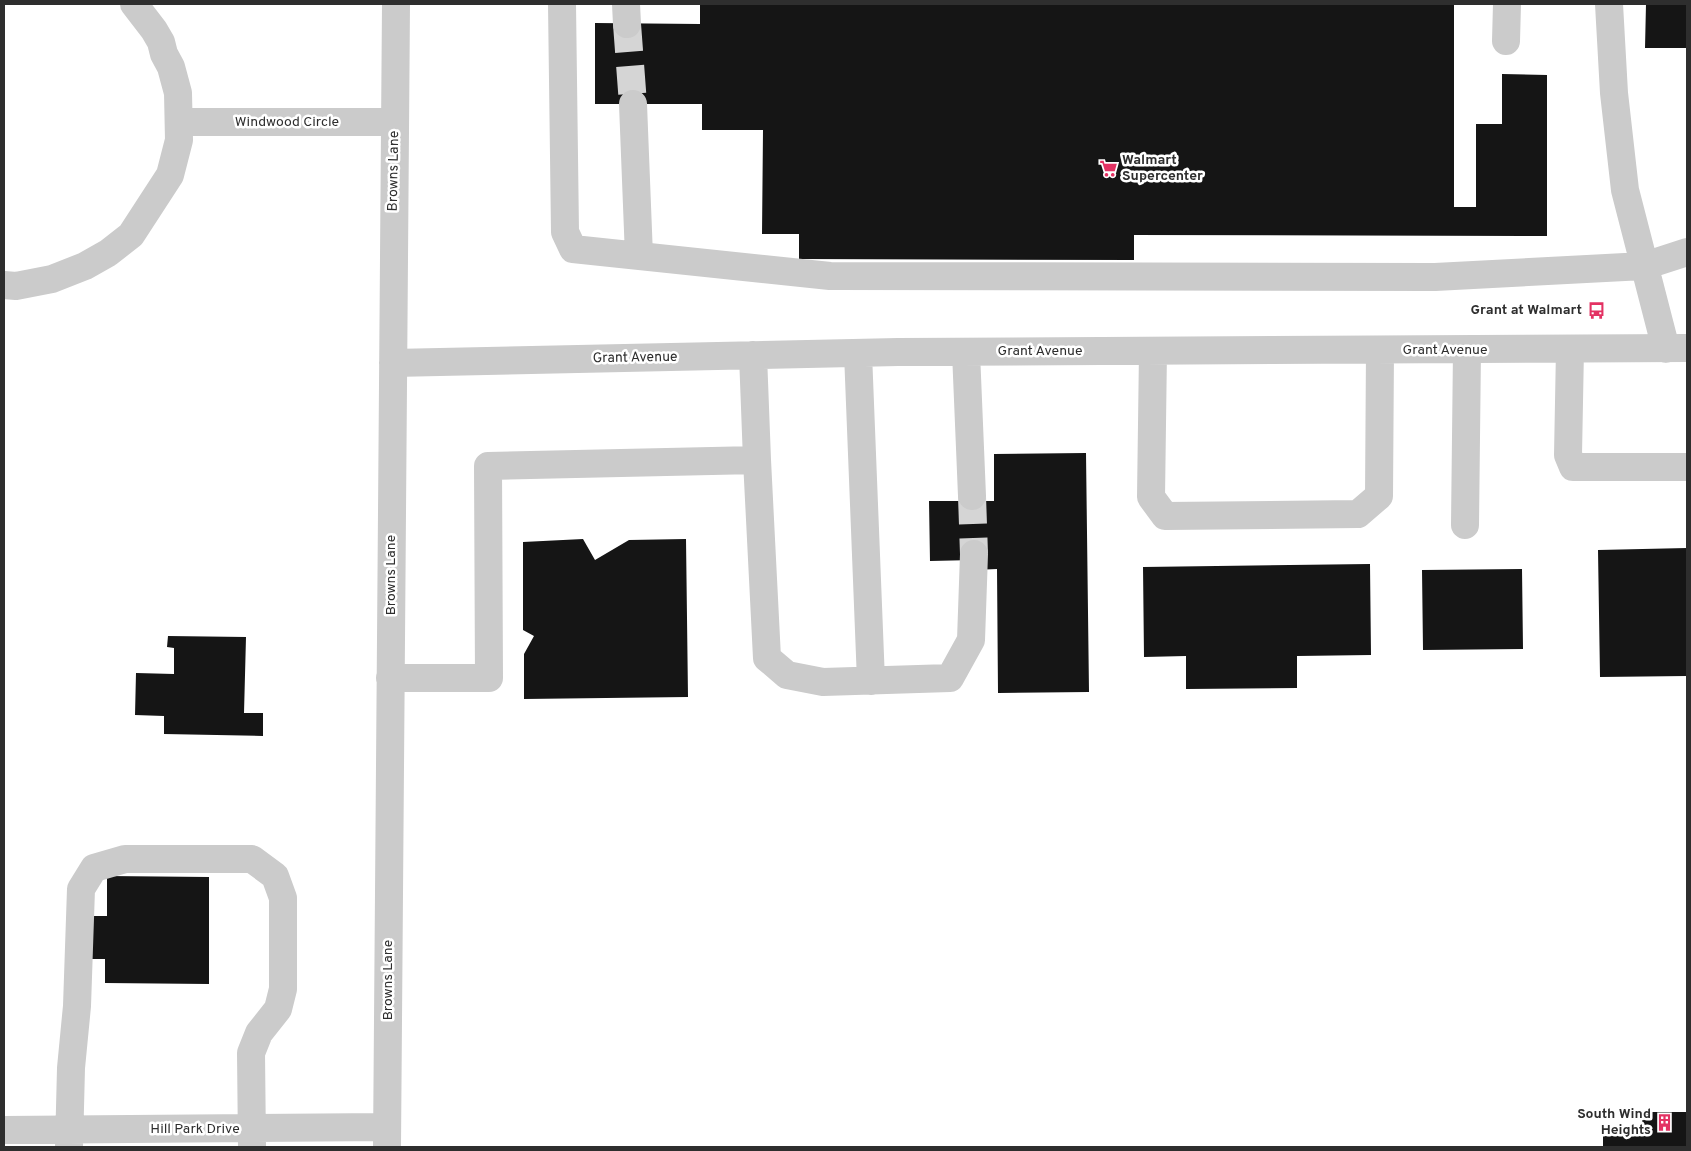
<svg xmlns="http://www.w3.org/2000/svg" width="1691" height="1151" viewBox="0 0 1691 1151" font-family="Overpass,sans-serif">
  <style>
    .building { fill: #151515 }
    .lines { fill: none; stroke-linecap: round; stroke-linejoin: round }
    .minor-tunnel { stroke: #d5d5d5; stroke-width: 28; stroke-dasharray: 28 14; stroke-linecap: butt }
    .minor { stroke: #cbcbcb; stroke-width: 28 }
    .labels { text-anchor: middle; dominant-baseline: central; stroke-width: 5; stroke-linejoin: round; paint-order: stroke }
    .street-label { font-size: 14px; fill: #2e2e2e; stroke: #fff }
    .poi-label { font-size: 14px; font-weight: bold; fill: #2e2e2e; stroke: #fff; text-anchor: end }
  </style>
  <rect width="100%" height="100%" fill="#fff"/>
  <path class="building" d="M 700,4 L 1454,4 L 1454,207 L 1476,207 L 1476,124 L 1502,124 L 1502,74 L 1547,75 L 1547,236 L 1134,235 L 1134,260 L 799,259 L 799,234 L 762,234 L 763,130 L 702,130 L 702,104 L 595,104 L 595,23 L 700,24 Z
    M 1646,4 L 1687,4 L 1687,48 L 1645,48 Z
    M 1086,453 L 1089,692 L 998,693 L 997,569 L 974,570 L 974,560 L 930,561 L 929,501 L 994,501 L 994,454 Z
    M 583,539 L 595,560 L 629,540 L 686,539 L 688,697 L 524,699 L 524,654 L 534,636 L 523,630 L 523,542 Z
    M 1687,548 L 1687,676 L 1600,677 L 1598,550 Z
    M 1370,564 L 1371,655 L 1297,656 L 1297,688 L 1186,689 L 1186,656 L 1144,657 L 1143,567 Z
    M 1522,569 L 1523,649 L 1423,650 L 1422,570 Z
    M 168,636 L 246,637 L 244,713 L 263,713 L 263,736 L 164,734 L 164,716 L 135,715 L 136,673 L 174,674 L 174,648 L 167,647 Z
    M 107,876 L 209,877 L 209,984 L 105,983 L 105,959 L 72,959 L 72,916 L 107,916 Z
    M 1642,1112 L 1687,1112 L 1687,1147 L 1603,1147 L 1603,1132 L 1642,1133 Z"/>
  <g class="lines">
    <path class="minor-tunnel" d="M 627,24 L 633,104
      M 972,496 L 974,554"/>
    <path class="minor" d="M 562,4 L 565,232 L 573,249 L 830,276 L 1435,277 L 1644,266 L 1687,252
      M 626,4 L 627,24
      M 1609,4 L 1614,93 L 1625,190 L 1666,349
      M 1506,41 L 1507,4
      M 633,104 L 639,256
      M 179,122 L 395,122
      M 4,285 L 16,286 L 52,279 L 85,266 L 108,253 L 131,235 L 170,175 L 179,140 L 178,93 L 171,67 L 164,54 L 161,42 L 154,30 L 134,4
      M 1570,349 L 1568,455 L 1573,467 L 1687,467
      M 1153,351 L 1151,497 L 1165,516 L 1358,514 L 1379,496 L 1380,350
      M 966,352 L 972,496
      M 858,353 L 871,681
      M 393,363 L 898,352 L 1687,348
      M 757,460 L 767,658 L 787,675 L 823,682 L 950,678 L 971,640 L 974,554
      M 1465,525 L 1467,350
      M 390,678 L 489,678 L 488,466 L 757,460 L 753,355
      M 4,1130 L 387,1127
      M 69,1147 L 71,1068 L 77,1006 L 81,889 L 94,868 L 125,859 L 252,859 L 275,876 L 283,898 L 283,989 L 278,1009 L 259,1033 L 251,1053 L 252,1147
      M 387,1147 L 396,4"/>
  </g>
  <defs>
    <symbol id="supermarket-bare" viewBox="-9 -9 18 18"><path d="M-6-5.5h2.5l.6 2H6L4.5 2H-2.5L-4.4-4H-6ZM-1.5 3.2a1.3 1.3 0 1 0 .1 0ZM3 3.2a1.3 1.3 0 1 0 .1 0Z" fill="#e33263" stroke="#fff" stroke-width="2.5" paint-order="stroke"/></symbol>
    <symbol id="bus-bare" viewBox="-9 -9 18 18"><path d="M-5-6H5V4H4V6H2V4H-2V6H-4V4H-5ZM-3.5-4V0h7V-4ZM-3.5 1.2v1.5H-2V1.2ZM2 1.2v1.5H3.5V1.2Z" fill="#e33263" stroke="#fff" stroke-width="2.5" paint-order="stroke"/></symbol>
    <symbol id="building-bare" viewBox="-9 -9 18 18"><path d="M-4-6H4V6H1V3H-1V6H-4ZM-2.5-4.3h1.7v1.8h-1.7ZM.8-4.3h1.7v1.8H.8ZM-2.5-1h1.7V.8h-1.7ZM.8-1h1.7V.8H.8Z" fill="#e33263" stroke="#fff" stroke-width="2.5" paint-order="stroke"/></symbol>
  </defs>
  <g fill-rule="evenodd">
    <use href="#supermarket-bare" x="1096" y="156" width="25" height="25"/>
    <use href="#bus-bare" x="1584" y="298" width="25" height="25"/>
    <use href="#building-bare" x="1652" y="1110" width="25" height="25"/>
  </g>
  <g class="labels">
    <g class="street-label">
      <text x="287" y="122">Windwood Circle</text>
      <text transform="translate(394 171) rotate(-89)">Browns Lane</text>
      <text x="1445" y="350">Grant Avenue</text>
      <text x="1040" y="351">Grant Avenue</text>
      <text transform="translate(635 358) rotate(-1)">Grant Avenue</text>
      <text transform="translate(391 575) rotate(-90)">Browns Lane</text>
      <text transform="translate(388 980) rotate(-90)">Browns Lane</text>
      <text x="195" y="1129">Hill Park Drive</text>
    </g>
    <g class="poi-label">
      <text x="1122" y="160" text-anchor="start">Walmart<tspan x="1122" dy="16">Supercenter</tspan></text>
      <text x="1582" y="310">Grant at Walmart</text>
      <text x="1651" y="1114">South Wind<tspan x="1651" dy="16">Heights</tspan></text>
    </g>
  </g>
  <rect width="1691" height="1151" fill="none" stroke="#2e2e2e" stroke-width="10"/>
</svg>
